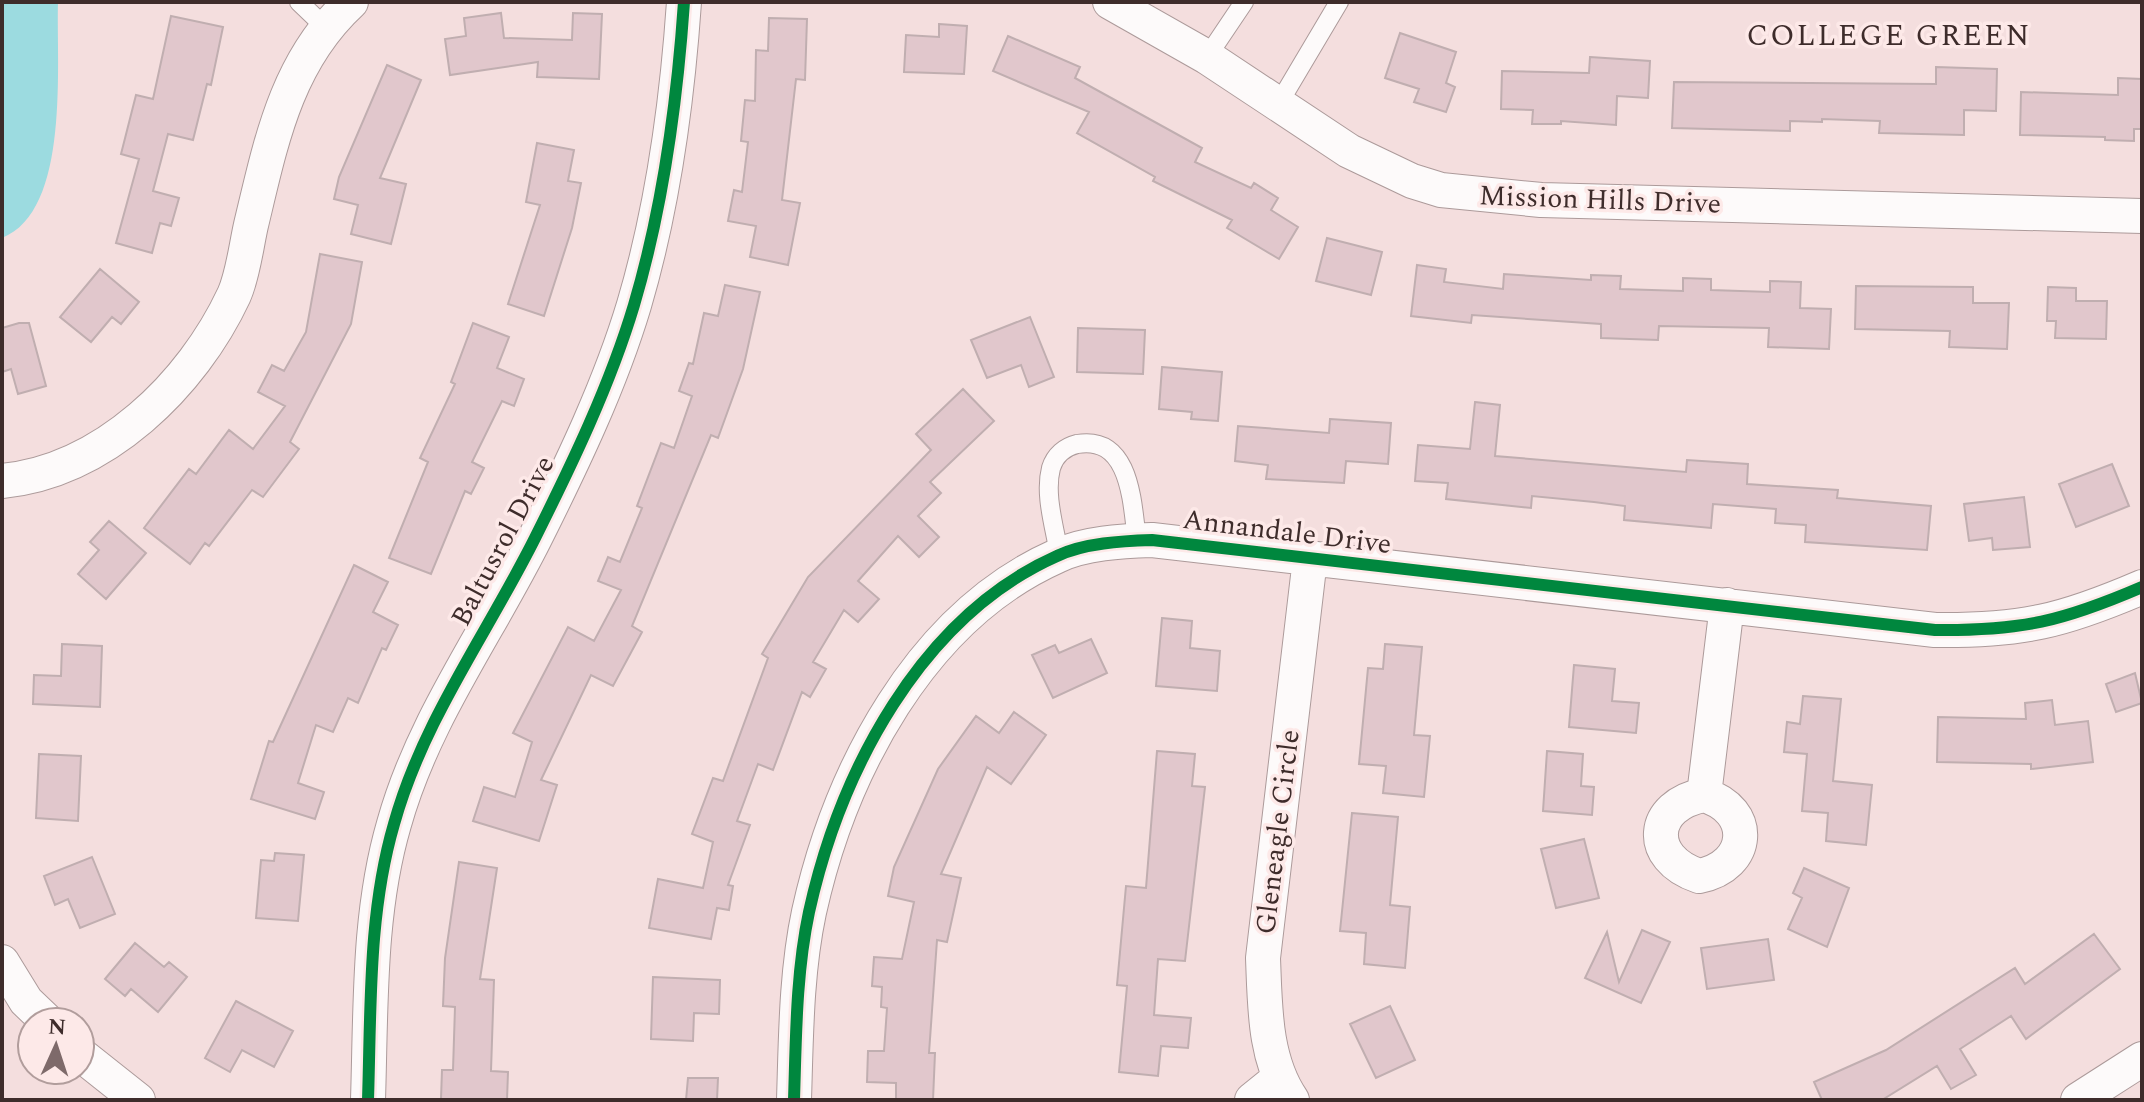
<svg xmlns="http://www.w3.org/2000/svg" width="2144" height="1102" viewBox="0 0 2144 1102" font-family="Spectral,serif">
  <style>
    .water { fill: #9cdbe0 }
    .building { fill: #e1c7cc; stroke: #c0aeb0; stroke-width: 2 }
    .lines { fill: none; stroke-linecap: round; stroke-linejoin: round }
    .service-casing { stroke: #ac9a9a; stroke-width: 20 }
    .minor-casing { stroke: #ac9a9a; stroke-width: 36 }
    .service { stroke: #fdfafa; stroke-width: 18 }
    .minor { stroke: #fdfafa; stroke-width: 34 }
    .cycleway-casing { stroke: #fde9e8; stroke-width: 17 }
    .cycleway { stroke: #00873e; stroke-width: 12 }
    .labels { text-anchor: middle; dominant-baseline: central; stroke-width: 7; stroke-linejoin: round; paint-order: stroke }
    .street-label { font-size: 28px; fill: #3e2c2b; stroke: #fde9e8 }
    .neighbourhood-label { font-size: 30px; letter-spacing: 2px; fill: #3e2c2b; stroke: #fde9e8 }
  </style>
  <rect width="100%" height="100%" fill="#f4dede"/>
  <path class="water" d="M 2,2 L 58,2 C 56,63 71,211 2,238 Z"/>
  <path class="building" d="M 501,13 L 504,38 L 572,40 L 573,13 L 602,14 L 599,79 L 537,77 L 538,62 L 450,75 L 445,39 L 466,36 L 464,18 Z
    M 171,16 L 223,27 L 211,85 L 207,84 L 193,140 L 168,134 L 153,191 L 179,198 L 171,226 L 160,223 L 152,253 L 116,243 L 139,159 L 121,154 L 136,95 L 153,99 Z
    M 769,18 L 807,19 L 805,80 L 796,79 L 782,200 L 800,203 L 788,265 L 750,257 L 756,226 L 728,221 L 734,190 L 742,192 L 748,142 L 741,141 L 745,100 L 755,101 L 756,50 L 768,51 Z
    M 939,24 L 967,26 L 964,74 L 904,72 L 906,35 L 939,37 Z
    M 1400,33 L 1456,52 L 1446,83 L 1455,87 L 1446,112 L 1414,102 L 1419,89 L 1385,78 Z
    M 1008,36 L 1080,67 L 1075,78 L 1202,148 L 1195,162 L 1251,188 L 1254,183 L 1278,198 L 1271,210 L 1298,227 L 1279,259 L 1227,228 L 1232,220 L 1153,181 L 1155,177 L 1077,133 L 1089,112 L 993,71 Z
    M 1590,57 L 1650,61 L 1648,98 L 1617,96 L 1616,125 L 1561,121 L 1561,124 L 1532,124 L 1533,110 L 1501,109 L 1502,71 L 1589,73 Z
    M 387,65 L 421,80 L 380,178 L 406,184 L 391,244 L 351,234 L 358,205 L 334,199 L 339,177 Z
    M 1936,67 L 1997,69 L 1996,111 L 1964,110 L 1964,135 L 1879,133 L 1880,121 L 1822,119 L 1822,122 L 1790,121 L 1790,131 L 1672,128 L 1674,82 L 1936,84 Z
    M 2118,78 L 2142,79 L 2142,129 L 2134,129 L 2134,141 L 2105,140 L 2105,137 L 2020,135 L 2021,92 L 2118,95 Z
    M 537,143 L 574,150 L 568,181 L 581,183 L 572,228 L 544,316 L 508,304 L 540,205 L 526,202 Z
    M 1327,238 L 1382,252 L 1371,295 L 1316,281 Z
    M 320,254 L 362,262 L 351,324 L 290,442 L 299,449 L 263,497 L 252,490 L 209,546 L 205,543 L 190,564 L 144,528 L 189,469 L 196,474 L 229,430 L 253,449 L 285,406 L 258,392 L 272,365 L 284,371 L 306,332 Z
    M 1417,265 L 1446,269 L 1444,282 L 1503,289 L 1504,274 L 1591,280 L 1591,275 L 1621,276 L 1620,289 L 1683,291 L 1683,278 L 1711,279 L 1711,290 L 1770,292 L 1770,281 L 1801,282 L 1800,308 L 1831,309 L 1829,349 L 1768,347 L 1769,328 L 1659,326 L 1658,340 L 1601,338 L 1601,324 L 1472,315 L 1471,323 L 1411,316 Z
    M 100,269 L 139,302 L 121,324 L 112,317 L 91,342 L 60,317 Z
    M 725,285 L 760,292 L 743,369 L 718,438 L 711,435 L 632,626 L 642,632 L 613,686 L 591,675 L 541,780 L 557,785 L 539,841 L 473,821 L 484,787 L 515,797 L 532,742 L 513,733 L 568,627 L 594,641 L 621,590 L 598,581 L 608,557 L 620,562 L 642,508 L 637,506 L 661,443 L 674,448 L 692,396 L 679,391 L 689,363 L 693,364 L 704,313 L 718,316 Z
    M 1856,286 L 1973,287 L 1973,303 L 2009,303 L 2007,349 L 1949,347 L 1950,331 L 1855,329 Z
    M 2048,287 L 2076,288 L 2076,301 L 2107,301 L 2106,339 L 2055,338 L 2056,321 L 2047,321 Z
    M 1030,317 L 1054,377 L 1029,387 L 1021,365 L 987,378 L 971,340 Z
    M 19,323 L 29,323 L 46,386 L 18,394 L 11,369 L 2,372 L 2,328 Z
    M 473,323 L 509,337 L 497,368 L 524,379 L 514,406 L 502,401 L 472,462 L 484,468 L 471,494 L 465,491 L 431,574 L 389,558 L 428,462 L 420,458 L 455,384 L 451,382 Z
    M 1078,328 L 1145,330 L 1143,374 L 1077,372 Z
    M 1162,367 L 1222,372 L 1218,421 L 1191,419 L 1192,412 L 1159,409 Z
    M 963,389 L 994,421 L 930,482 L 941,493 L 918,516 L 939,537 L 919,557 L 898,536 L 858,581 L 879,599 L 858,622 L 844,610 L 813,662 L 826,669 L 810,697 L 802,692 L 773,770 L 758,764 L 737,821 L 750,825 L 728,885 L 733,886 L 729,910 L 717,908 L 711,939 L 649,928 L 658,879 L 703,888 L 713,842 L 692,834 L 713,778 L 723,781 L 768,658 L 762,654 L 808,577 L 931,450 L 916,434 Z
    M 1475,402 L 1500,405 L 1495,456 L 1686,472 L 1687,460 L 1748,464 L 1747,484 L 1838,490 L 1837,498 L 1931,506 L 1927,550 L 1805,542 L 1806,525 L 1775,523 L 1776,509 L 1713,504 L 1711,528 L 1624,520 L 1625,506 L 1594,502 L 1532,496 L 1531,508 L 1446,499 L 1448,483 L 1415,481 L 1418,445 L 1470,449 Z
    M 1330,419 L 1391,423 L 1388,464 L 1346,461 L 1344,483 L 1266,479 L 1268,465 L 1235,461 L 1238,426 L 1329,433 Z
    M 2112,464 L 2129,506 L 2076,527 L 2059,484 Z
    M 2024,497 L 2030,547 L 1993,550 L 1992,538 L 1969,541 L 1964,504 Z
    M 109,521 L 146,553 L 106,599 L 78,574 L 99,550 L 90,542 Z
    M 354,565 L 388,582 L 373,612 L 398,625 L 386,650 L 382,648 L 358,703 L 348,698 L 333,732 L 316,725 L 298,783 L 324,792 L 315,819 L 251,799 L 269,741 L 273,742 Z
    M 1162,618 L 1192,621 L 1190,648 L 1220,651 L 1217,691 L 1156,686 Z
    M 1091,639 L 1107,673 L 1053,698 L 1032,655 L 1055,645 L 1059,653 Z
    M 62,644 L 102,646 L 100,707 L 33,704 L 34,675 L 61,676 Z
    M 1385,644 L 1422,647 L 1414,735 L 1430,736 L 1424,797 L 1383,793 L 1386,766 L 1359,764 L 1368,668 L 1383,669 Z
    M 1574,665 L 1615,669 L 1612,701 L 1639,703 L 1636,733 L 1569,727 Z
    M 2135,673 L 2142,703 L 2116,712 L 2106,684 Z
    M 1803,696 L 1841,699 L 1833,781 L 1872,785 L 1866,845 L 1826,841 L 1828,813 L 1802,811 L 1807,754 L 1784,752 L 1787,722 L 1800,724 Z
    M 2052,700 L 2055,725 L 2088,721 L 2093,762 L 2031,769 L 2031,764 L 1937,762 L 1938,717 L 2026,719 L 2025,703 Z
    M 1014,712 L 1046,735 L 1011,784 L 987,767 L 941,874 L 961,878 L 947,942 L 937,940 L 929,1053 L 935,1053 L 933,1100 L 896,1100 L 896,1083 L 867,1082 L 868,1051 L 884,1051 L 887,1008 L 881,1007 L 882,987 L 872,986 L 874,957 L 902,959 L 914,902 L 888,896 L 894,867 L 938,769 L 976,716 L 999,733 Z
    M 1157,751 L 1195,754 L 1192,786 L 1205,787 L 1185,961 L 1158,959 L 1154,1015 L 1191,1018 L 1188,1048 L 1161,1046 L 1158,1076 L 1119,1072 L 1127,986 L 1117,985 L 1126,886 L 1146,888 Z
    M 1547,751 L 1583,754 L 1581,786 L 1594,787 L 1592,815 L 1543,811 Z
    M 39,754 L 81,756 L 78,821 L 36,818 Z
    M 1352,813 L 1398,817 L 1390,905 L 1410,907 L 1405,968 L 1364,964 L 1366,933 L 1340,931 Z
    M 1584,839 L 1599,898 L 1556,908 L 1541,849 Z
    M 275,853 L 304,855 L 298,921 L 256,918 L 261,860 L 274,861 Z
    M 92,857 L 115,914 L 80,928 L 68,899 L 55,905 L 44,876 Z
    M 459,862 L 497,868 L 480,979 L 494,980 L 491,1071 L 508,1072 L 507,1100 L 441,1099 L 442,1070 L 453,1070 L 455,1007 L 443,1006 L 445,958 Z
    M 1804,868 L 1849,888 L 1827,947 L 1788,929 L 1802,898 L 1793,893 Z
    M 1642,930 L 1670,942 L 1641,1003 L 1585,978 L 1607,932 L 1619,982 Z
    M 2094,934 L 2120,969 L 2026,1039 L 2011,1016 L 1960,1049 L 1976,1075 L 1951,1089 L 1937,1066 L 1882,1100 L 1822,1100 L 1814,1082 L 1886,1050 L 2015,968 L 2025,984 Z
    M 1768,939 L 1774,980 L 1707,989 L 1701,948 Z
    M 135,943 L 164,967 L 169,962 L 187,977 L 158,1012 L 131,989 L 125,996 L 105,979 Z
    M 653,977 L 720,980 L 719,1014 L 694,1013 L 693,1041 L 651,1039 Z
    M 236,1001 L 293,1031 L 274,1067 L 242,1050 L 230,1072 L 205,1058 Z
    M 1390,1006 L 1415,1060 L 1376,1078 L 1350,1024 Z
    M 688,1078 L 718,1078 L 717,1100 L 686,1100 Z"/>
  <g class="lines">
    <defs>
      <path id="service" d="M 299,2 L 324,26
        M 1207,57 L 1244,2
        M 1279,103 L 1339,2
        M 1059,554 C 1055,528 1044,495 1051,468 C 1055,455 1065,447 1077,444 C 1131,435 1132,503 1137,540"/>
      <path id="minor" d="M 1110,2 L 1207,57 L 1349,151 L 1412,181 L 1441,190 L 1541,200 L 2142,216
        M 2,481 C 104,471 192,385 234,295 C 243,275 246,247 251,225 C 271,142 286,62 351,2
        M 1704,795 C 1755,810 1751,866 1699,876 C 1645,858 1650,805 1704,795 L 1727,605
        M 2,962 L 26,1001 L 48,1022
        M 80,1054 L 138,1100
        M 368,1100 C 371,1008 368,913 394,824 C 423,720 487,634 535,538 C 572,464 610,385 634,305 C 663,207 677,104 684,2
        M 794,1100 C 796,1038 796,973 809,912 C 840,772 920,617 1057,556 C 1084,543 1122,541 1152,540 L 1935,630 C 2022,631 2063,621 2142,587
        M 1252,1100 L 1278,1079
        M 1292,1100 C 1264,1059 1265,1006 1263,958 L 1310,559
        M 2078,1100 L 2142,1059"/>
    </defs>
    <use href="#service" class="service-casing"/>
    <use href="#minor" class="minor-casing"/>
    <use href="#service" class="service"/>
    <use href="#minor" class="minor"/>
    <defs>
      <path id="cycleway" d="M 368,1100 C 371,1008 368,913 394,824 C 423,720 487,634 535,538 C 572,464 610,385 634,305 C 663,207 677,104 684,2
        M 794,1100 C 796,1038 796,973 809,912 C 840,772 920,617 1057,556 C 1084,543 1122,541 1152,540 L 1935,630 C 2022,631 2063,621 2142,587"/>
    </defs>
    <use href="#cycleway" class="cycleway-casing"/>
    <use href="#cycleway" class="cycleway"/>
  </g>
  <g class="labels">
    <g class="street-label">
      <text transform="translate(1600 200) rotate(2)">Mission Hills Drive</text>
      <text transform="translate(1287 532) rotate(7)">Annandale Drive</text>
      <text transform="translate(503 541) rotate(-62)">Baltusrol Drive</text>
      <text transform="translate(1278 832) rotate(-83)">Gleneagle Circle</text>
    </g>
    <g class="neighbourhood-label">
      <text x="1889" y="36">COLLEGE GREEN</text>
    </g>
  </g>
  <rect width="2144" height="1102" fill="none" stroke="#3e2c2b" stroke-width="8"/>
  <g transform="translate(56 1046) rotate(3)"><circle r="38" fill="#fde9e8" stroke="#b19d9c" stroke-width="2"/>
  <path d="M0-6L14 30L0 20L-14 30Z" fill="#7e6a6a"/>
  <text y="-12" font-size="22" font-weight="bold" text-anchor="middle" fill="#3e2c2b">N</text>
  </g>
</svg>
